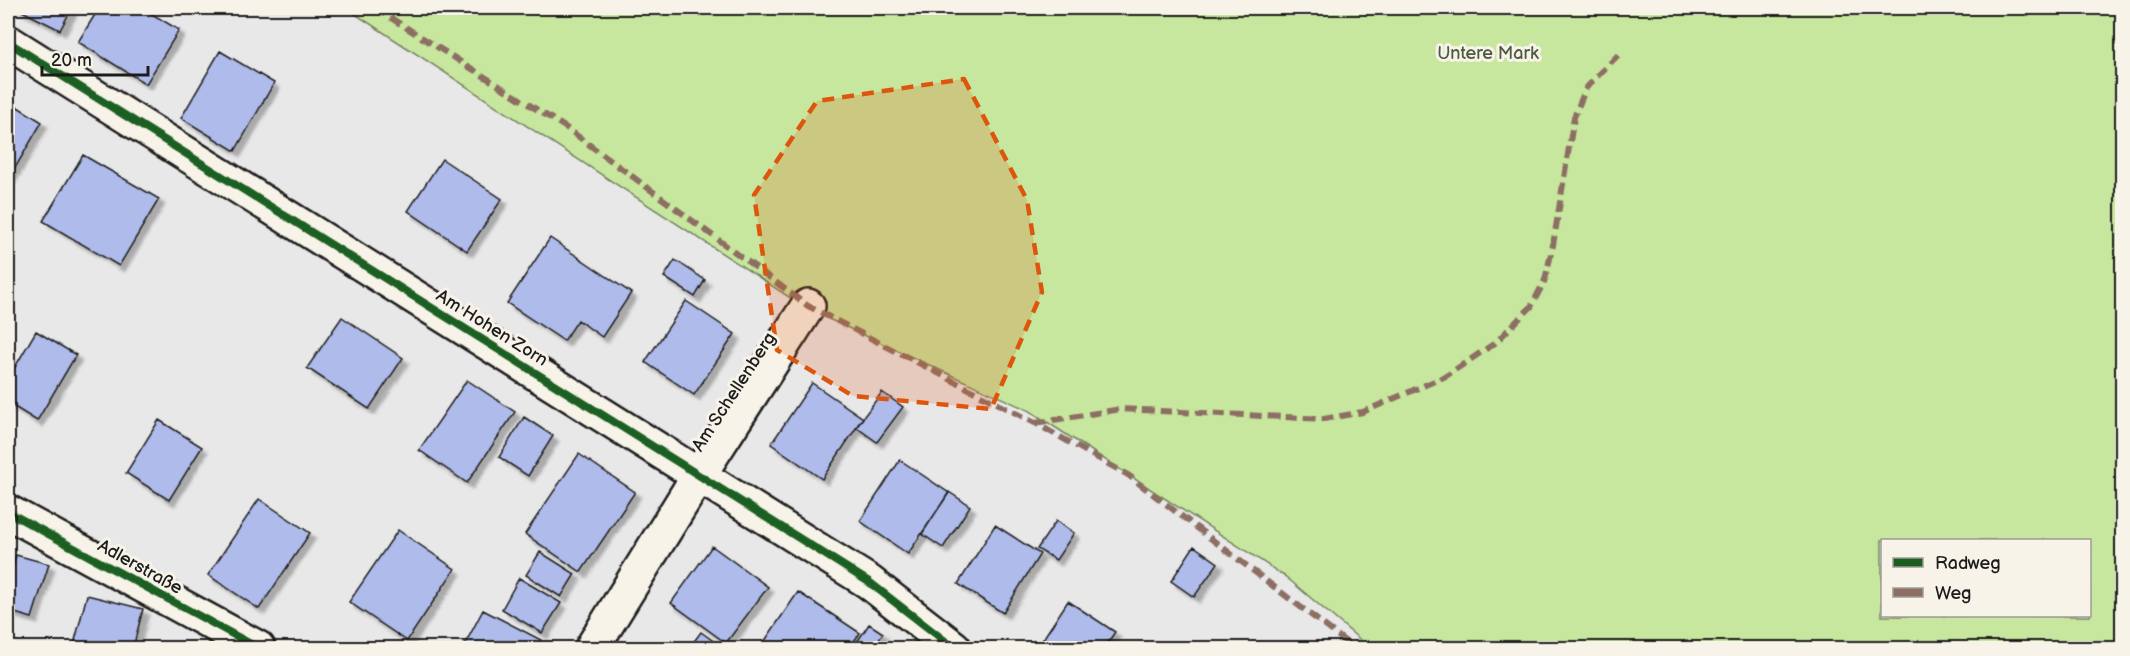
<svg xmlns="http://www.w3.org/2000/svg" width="2130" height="656" font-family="'Balsamiq Sans',sans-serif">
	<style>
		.green { fill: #c7e69e; stroke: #72815d; stroke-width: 1.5; fill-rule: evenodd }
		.building { fill: #aebbeb; stroke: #1c1c1c; stroke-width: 1.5; filter: url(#shadow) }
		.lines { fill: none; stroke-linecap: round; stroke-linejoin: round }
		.minor-casing { stroke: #1c1c1c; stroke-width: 38 }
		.minor { stroke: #f7f3e8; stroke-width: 33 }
		.quiet { stroke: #8d6e63; stroke-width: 6; stroke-dasharray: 12 6; stroke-linecap: butt }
		.cycleway-casing { stroke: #f7f3e8; stroke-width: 11 }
		.cycleway { stroke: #1b5e20; stroke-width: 8 }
		.marked { fill: #de560d; fill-opacity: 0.2; stroke: #de560d; stroke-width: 4.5; stroke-dasharray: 12 8; stroke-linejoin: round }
		.labels { text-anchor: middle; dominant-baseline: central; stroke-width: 6; stroke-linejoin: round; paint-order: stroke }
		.park-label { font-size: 18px; fill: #4f5943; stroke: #f7f3e8 }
		.street-label { font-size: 18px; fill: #1c1c1c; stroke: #f7f3e8 }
	</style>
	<defs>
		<filter id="shadow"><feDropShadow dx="5.5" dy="5.5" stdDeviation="1.5" flood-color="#0004"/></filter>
	</defs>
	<rect width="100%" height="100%" fill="#e8e8e9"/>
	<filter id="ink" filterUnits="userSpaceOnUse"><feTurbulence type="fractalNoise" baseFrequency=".0167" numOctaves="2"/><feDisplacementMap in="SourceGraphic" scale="12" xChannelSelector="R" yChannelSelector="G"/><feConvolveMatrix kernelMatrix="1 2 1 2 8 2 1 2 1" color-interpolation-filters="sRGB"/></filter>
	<g filter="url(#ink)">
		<path class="green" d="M346,8H2122V648H1370L1286,577L1030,411L809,310ZM1882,540H2090V616H1882Z"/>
		<path class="building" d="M16,8H72L60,30Z
			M99,8H142L179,30L146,84L78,42Z
			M220,51L274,83L235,151L181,118Z
			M8,101L42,122L8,180Z
			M83,155L159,199L119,266L43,221Z
			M442,159L502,199L467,251L408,211Z
			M550,238L631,293L602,337L578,320L564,341L507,303Z
			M675,260L705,280L695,297L664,277Z
			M686,301L735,334L694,395L645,362Z
			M342,317L403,358L369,409L307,368Z
			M36,331L76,355L37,421L8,403V379Z
			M467,380L515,412L467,483L419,450Z
			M812,383L863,418L822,479L771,444Z
			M882,392L903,407L877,442L856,427Z
			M524,417L553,436L528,476L499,457Z
			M159,420L202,447L169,500L126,473Z
			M579,454L635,492L581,572L525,534Z
			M900,460L949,493L908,554L860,521Z
			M949,492L970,506L943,548L922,534Z
			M259,499L310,533L259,609L208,575Z
			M1056,521L1074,533L1056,560L1037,549Z
			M995,525L1040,554L1003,613L958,584Z
			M398,530L455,569L407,641L349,602Z
			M712,546L768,587L726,643L671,603Z
			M1194,546L1218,563L1194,597L1171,581Z
			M540,552L575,574L561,597L526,575Z
			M16,555L49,564L32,618L8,611V582Z
			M519,578L561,603L542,633L502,609Z
			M798,592L860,633L849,648H760Z
			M87,595L143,609L133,648H73Z
			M1068,601L1115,632L1104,648H1037Z
			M483,610L541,640L536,648H463Z
			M869,624L883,633L873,648H853Z
			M701,632L723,648H689Z"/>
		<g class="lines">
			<g class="minor-casing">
				<path id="minor" d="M8,42L869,582L954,648
					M8,512L258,648
					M592,648L699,475L808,306"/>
			</g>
			<use href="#minor" class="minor"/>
			<path class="quiet" d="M375,8L568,129L808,306L1035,423L1128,475L1354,648
				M1035,423L1121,409L1324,419L1363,412L1446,376L1495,343L1531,307L1545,280L1553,245L1574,117L1586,88L1620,53"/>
			<g class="cycleway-casing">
				<path id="cycleway" d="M8,42L869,582L954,648
					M8,512L258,648"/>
			</g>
			<use href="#cycleway" class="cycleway"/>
		</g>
	</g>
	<path class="marked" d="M964,79L1027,200L1042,292L991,409L853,396L777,350L754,195L817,101Z"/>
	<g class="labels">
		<g class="park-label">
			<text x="1488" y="53">Untere Mark</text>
		</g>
		<g class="street-label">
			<text transform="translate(492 328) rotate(32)">Am Hohen Zorn</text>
			<text transform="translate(734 392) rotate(-57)">Am Schellenberg</text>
			<text transform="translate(140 567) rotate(29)">Adlerstraße</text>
		</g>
	</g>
	<rect width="2130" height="656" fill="none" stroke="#f7f3e8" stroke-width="30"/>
	<rect x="15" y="15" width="2100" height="626" fill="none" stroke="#1c1c1c" stroke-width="2" filter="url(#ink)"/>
	<rect x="1881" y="539" width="210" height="78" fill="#f7f3e8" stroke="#9f9d96" stroke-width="1.5"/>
	<rect x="1893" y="558" width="30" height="9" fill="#1b5e20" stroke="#9f9d96" stroke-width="1.5"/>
	<text x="1935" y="569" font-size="18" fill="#1c1c1c">Radweg</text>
	<rect x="1893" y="588" width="30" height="9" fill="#8d6e63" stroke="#9f9d96" stroke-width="1.5"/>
	<text x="1935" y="599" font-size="18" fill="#1c1c1c">Weg</text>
	<path d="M42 66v9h106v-9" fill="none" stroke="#1c1c1c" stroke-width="3"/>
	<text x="51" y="66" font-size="18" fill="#1c1c1c" stroke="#f7f3e8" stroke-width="4.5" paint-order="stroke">20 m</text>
</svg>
